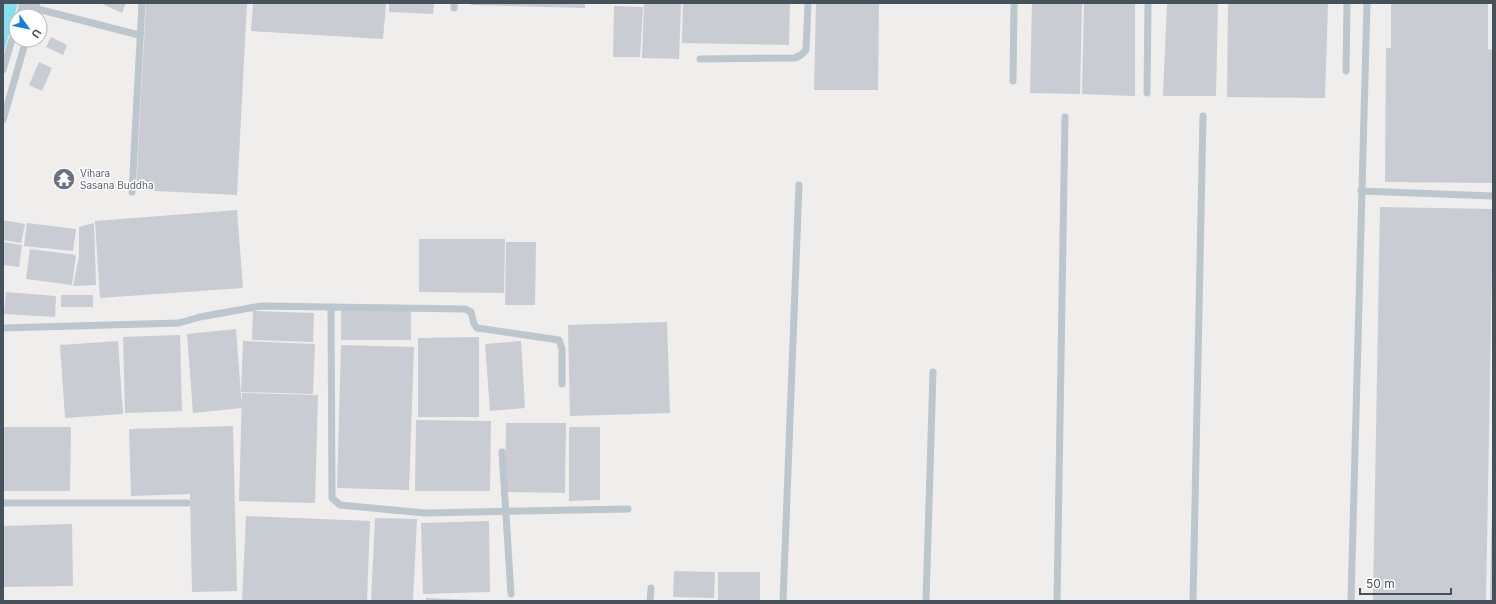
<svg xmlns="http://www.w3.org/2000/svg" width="1496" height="604" font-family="Inter,sans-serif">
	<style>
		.water { fill: #85dfee }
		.building { fill: #c9ccd2 }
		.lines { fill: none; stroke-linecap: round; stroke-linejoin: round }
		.lane { stroke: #bbc6cd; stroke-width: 7 }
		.labels { text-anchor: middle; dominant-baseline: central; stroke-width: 3; stroke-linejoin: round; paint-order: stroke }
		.worship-label { font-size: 10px; fill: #5b616d; stroke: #fff; text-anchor: start }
	</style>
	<rect width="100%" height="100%" fill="#f0eded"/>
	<path class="water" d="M3,3H18L3,55Z"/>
	<path class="building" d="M100,3H126L122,13Z
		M146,3H247L237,195L136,190Z
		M253,3H386L383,39L251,31Z
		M389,3H434L433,14L389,12Z
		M471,3H585V8L471,5Z
		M644,3H681L679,59L642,58Z
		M683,3H790L789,45L682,43Z
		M816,3H879L878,90H814Z
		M1032,3H1082L1080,94L1030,93Z
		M1084,3H1135V96L1082,94Z
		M1167,3H1218L1216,96H1163Z
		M1228,3H1328L1325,98L1227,97Z
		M1391,3H1488V49L1493,50V183L1385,182L1386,48H1391Z
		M614,6L643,7L640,57H613Z
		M51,37L67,45L63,55L46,47Z
		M39,62L52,68L42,91L29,85Z
		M1380,207L1493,209L1486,601H1373Z
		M237,210L243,288L100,298L95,221Z
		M3,220L25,224L21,243L3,240Z
		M27,223L76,229L73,251L24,246Z
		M94,223L96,285L73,286L79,256V227Z
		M419,239H505L504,293L419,292Z
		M3,242L22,245L19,267L3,265Z
		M506,242H536L535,305H505Z
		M30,249L76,255L72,285L26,279Z
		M6,292L56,296L55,317L4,314Z
		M61,295H93V307H61Z
		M341,310H411V340H341Z
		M253,311L314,313L313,342L252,340Z
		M667,322L670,413L570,416L568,325Z
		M236,329L242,408L193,413L187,334Z
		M180,335L182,411L125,413L123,337Z
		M479,337V417H418V338Z
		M118,341L123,414L65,418L60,345Z
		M243,341L315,344L313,394L241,392Z
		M521,341L525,408L490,411L485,344Z
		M341,345L414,347L409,490L337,488Z
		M242,393L318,395L315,503L239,501Z
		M416,420L491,421L490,491H415Z
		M506,423H566L565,493L505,492Z
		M233,426L237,591L192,592L190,494L131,496L129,429Z
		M3,427H71L70,491H3Z
		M569,427H600V500L569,501Z
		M1492,511L1493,601H1490L1491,537Z
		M246,516L370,521L367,601H242Z
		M375,518L417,519L413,601H371Z
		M489,521L490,592L423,594L421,523Z
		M72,524L73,586L3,587V526Z
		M674,571L715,572L714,598L673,597Z
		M718,572H760V601H718Z
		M426,598L476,600V601H426Z"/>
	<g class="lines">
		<path class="lane" d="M22,5L139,35
			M454,8V3
			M19,16L23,3
			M33,16L37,3
			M700,59L795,58L801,55L806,50L808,3
			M3,70L16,26
			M1346,71L1347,3
			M1013,81L1014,3
			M1147,93L1148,3
			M3,120L26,40
			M1361,191L1493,196
			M132,192L142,3
			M331,307L332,498L340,505L425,513L628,509
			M3,328L179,323L200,317L261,306L465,309L471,312L474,324L477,328L559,340L562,349V384
			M502,452L511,594
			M3,503H187
			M650,601L651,588
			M783,601L799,185
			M926,601L933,372
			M1057,601L1065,117
			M1193,601L1203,116
			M1351,601L1367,3"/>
	</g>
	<defs>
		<g id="temple-disc" transform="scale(1.15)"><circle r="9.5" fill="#6b7280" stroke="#fff"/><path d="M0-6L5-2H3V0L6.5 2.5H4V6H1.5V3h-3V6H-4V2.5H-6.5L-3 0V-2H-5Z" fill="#fff"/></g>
	</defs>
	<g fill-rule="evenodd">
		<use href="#temple-disc" x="64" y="179"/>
	</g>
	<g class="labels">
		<g class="worship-label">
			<text x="80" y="173">Vihara<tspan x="80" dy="12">Sasana Buddha</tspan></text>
		</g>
	</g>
	<rect width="1496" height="604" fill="none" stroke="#45525b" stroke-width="8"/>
	<g transform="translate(28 28) rotate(123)"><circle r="19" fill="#ffffff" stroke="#b5babd"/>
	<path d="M0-3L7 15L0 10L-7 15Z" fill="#147de2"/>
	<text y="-6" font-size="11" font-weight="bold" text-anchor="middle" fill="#45525b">U</text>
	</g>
	<path d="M1360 588v6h91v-6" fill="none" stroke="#45525b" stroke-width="2"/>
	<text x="1366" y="588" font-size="12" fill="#45525b" stroke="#ffffff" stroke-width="3" paint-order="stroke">50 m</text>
</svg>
